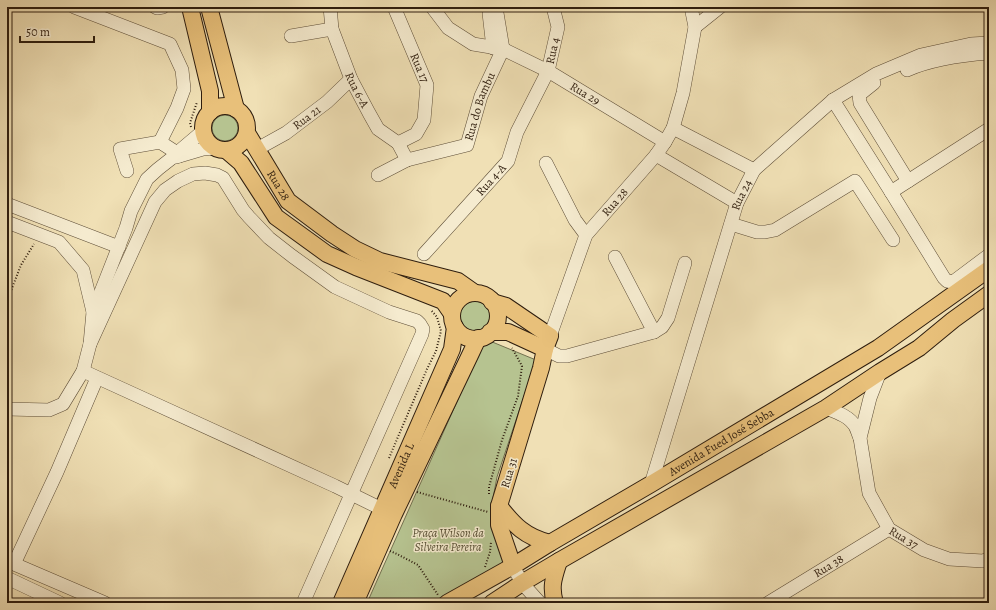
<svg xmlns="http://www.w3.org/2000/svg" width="996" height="610" font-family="Alegreya,serif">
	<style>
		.green { fill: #b6c390; stroke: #72704f }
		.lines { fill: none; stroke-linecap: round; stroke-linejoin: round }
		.minor-casing { stroke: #5e4e38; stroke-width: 14 }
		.major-casing { stroke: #2e1d0e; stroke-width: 18 }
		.path { stroke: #2e1d0e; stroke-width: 2; stroke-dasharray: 1 2; stroke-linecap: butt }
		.minor { stroke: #f5ebcf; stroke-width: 13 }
		.major { stroke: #e8c07a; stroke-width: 16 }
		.labels { text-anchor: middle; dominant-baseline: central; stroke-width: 3; stroke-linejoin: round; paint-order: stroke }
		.street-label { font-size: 12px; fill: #2e1d0e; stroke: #f5ebcf }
		.park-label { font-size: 12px; font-style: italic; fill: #574f35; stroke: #f5ebcf }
	</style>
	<rect width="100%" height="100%" fill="#f0e0b5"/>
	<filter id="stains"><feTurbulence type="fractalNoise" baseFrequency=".005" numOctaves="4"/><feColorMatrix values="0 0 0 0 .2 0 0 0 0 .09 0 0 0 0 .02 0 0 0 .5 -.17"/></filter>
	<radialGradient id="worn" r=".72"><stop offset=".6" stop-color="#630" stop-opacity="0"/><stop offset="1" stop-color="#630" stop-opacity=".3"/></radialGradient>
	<path class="green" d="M212 128a13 13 0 1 1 26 0a13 13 0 1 1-26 0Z
		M460 316a15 15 0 1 1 30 0a15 15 0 1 1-30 0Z
		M485,339L536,360L497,477L493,498L506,563L476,579L436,603H367Z"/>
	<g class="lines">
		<g class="minor-casing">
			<g id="minor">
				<path d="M74,7L170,44L182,70L184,89L177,108L160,142"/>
				<path d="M155,7L157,8L163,7"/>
				<path id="s1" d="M330,7L332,29L351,79L369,113L378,129L398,143L407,160"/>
				<path id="s2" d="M394,7L427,85L424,120L416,134L398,143"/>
				<path id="s3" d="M432,7L448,28L473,44L503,49L548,71L665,142"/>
				<path d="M496,7L503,49"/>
				<path d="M489,13L493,48"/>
				<path d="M695,27L720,7"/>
				<path d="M291,36L332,29"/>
				<path d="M907,70C932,59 962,55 989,53"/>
				<path d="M874,83L859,95L860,103L908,181"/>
				<path d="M833,100L891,192L989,129"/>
				<path d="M673,128L754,170"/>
				<path id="s4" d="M257,149L286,133L327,102L351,79"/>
				<path d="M656,155L737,203"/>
				<path d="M176,157L203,149L214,148"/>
				<path d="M546,163L575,220L586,235"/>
				<path d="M127,171L120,149L160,142L177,153L179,156"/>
				<path id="s5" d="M378,175L407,160L467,145L481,96L503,49"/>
				<path d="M891,192L944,278L947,281L953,282L989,255"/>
				<path d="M7,204L119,247"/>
				<path d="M7,222L59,242L83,270L93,312L90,344L83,371L63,404L49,410L7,409"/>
				<path d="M731,224L757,232H765L775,230L855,181L893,240"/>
				<path id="s6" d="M424,254L508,161L517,132L548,71L558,27L553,7"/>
				<path d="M615,257L654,332"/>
				<path d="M93,312L126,228L131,211L147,179L158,169L172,158L177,153L203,131"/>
				<path id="s7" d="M550,336L586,235L656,155L665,142L673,128L683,93L695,27L691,7"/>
				<path d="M90,344L155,202L165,190L178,181L193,174L205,173L217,175L223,178L243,210L249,217L269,238L292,256L335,287L389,312L417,321L420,324L423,329L422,334L303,603"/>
				<path d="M545,349L559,356H567L654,332L662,327L668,318L685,263"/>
				<path d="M83,371L335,486L390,513"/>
				<path id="s8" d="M880,372L870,398L860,438L869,493L889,529L924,550L949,559L983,561L989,559"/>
				<path d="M97,378L57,472L14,564L105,603"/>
				<path d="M826,408C836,412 849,416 855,426C857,429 858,434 860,438"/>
				<path id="s9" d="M651,484L737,203L754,170L833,100L876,74L921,55L971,44L989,43"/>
				<path d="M513,566L522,583L540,603"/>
				<path d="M7,578L60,603"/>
				<path id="s10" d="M768,603L889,529"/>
			</g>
		</g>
		<g class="major-casing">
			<g id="major">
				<path d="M190,7L210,91V112"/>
				<path d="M209,7L236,109"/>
				<circle cx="225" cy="128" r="22"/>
				<path id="s11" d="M247,133L288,201L332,234L355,249L380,261L458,281L475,293"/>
				<path d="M227,151L241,163L276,217L327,254L356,267L443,301L452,314"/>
				<circle cx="475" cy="316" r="23"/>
				<path d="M492,302L506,306L550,336L545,349L541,368L499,506V525L513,566"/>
				<path d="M490,332H508L545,349"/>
				<path d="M499,506C514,525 525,537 550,543"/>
				<path id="s12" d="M341,603L452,349L455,327"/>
				<path d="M355,603L394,514L471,353L478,338"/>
				<path id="s13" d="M447,603L513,566L550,543L651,484L878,348L989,269"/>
				<path d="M492,603L522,583L559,561L826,408L880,372L919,348L953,320L989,294"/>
				<path d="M555,603C550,586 554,577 559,561"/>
			</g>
		</g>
		<path class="path" d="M191,127L190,123L197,102
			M7,301L21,265L34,244
			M389,458L427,369L436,351L441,331L437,317L431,310
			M417,492L488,512
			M489,494V487L502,440L518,396L522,366L512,348
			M390,551L397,554L418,565L438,595
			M485,567L490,552L491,542
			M326,603L329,598"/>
		<use href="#minor" class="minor"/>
		<use href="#major" class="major"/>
	</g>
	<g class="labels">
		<g class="street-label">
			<text stroke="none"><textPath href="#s6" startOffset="245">Rua 4</textPath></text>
			<text stroke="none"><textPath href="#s2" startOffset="66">Rua 17</textPath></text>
			<text stroke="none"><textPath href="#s1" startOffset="88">Rua 6-A</textPath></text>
			<text stroke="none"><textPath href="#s3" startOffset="180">Rua 29</textPath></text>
			<text stroke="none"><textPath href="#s5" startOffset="135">Rua do Bambu</textPath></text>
			<text stroke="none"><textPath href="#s4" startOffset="59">Rua 21</textPath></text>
			<text stroke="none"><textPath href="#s6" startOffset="100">Rua 4-A</textPath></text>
			<text stroke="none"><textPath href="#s11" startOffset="61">Rua 28</textPath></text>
			<text stroke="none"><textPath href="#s9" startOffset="303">Rua 24</textPath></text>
			<text stroke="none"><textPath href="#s7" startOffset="151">Rua 28</textPath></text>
			<text stroke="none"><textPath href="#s13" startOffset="318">Avenida Fued José Sebba</textPath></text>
			<text stroke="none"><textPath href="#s12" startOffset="150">Avenida L</textPath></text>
			<text transform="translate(509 473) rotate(-73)">Rua 31</text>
			<text stroke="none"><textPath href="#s8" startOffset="183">Rua 37</textPath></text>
			<text stroke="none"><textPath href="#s10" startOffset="71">Rua 38</textPath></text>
		</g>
		<g class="park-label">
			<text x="448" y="533">Praça Wilson da<tspan x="448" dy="14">Silveira Pereira</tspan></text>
		</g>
	</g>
	<rect width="996" height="610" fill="none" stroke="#f0e0b5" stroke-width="24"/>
	<rect x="8" y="8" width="980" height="594" fill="none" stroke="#2e1d0e" stroke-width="2"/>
	<rect x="12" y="12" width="972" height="586" fill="none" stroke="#2e1d0e"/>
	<path d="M20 36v6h74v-6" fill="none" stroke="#2e1d0e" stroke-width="2"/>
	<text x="26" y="36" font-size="12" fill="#2e1d0e" stroke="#f5ebcf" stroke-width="3" paint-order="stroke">50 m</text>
	<rect width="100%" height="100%" filter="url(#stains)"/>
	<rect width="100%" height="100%" fill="url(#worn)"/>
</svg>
